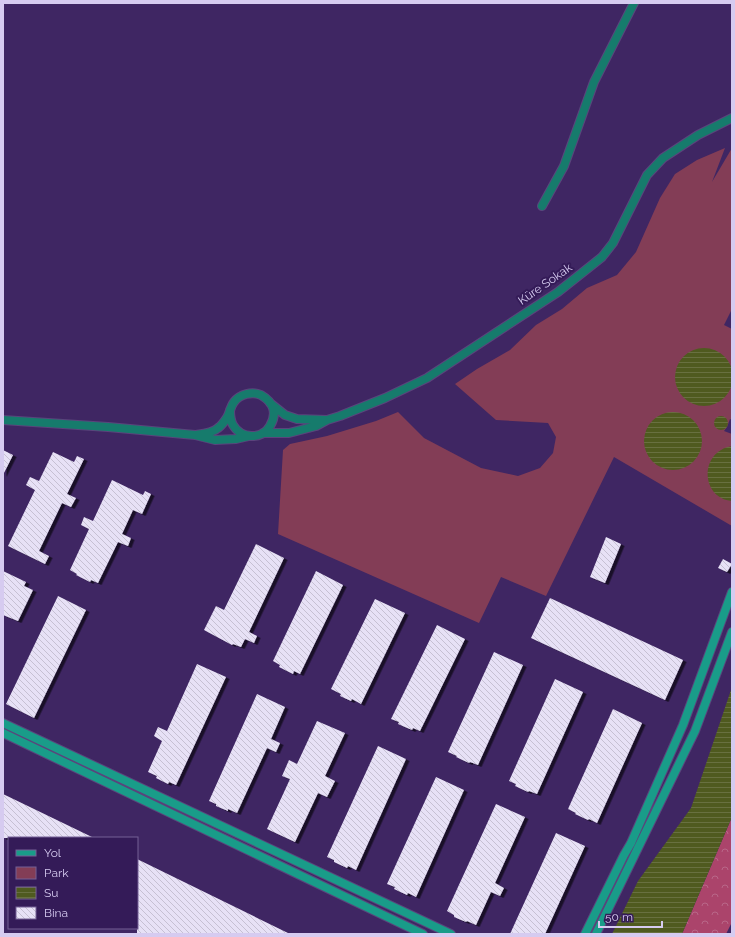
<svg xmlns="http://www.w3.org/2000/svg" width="735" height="937" font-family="Raleway,sans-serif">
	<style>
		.green { fill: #833d56 }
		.forest { fill: url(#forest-crowns) }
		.water { fill: url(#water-rules) }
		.building { fill: url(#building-back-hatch); filter: url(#shadow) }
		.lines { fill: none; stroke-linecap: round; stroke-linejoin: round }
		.minor-casing { stroke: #5a447c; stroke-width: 10 }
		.tertiary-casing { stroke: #5a447c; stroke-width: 10 }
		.secondary-casing { stroke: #5a447c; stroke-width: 10 }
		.minor { stroke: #167b6c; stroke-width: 8 }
		.tertiary { stroke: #167b6c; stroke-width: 8 }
		.secondary { stroke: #199c89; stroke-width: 8 }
		.labels { text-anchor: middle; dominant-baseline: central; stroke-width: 4; stroke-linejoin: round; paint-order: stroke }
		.street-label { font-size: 12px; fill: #d6cbf0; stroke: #341b58 }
	</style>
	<defs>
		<pattern id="forest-crowns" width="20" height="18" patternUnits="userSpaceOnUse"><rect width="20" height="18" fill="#ab446b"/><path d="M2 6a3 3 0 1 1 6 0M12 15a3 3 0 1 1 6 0" fill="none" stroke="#b96688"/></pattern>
		<pattern id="water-rules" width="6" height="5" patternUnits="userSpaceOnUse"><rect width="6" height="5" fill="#4f5a1f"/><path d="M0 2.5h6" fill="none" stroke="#687040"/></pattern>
		<pattern id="building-back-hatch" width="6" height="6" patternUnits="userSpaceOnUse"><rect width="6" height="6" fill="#e7e1f6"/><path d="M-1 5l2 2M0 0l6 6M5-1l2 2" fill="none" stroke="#c6c0d3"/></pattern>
		<filter id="shadow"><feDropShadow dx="3.5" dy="2" stdDeviation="0" flood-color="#0009"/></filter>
	</defs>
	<rect width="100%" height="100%" fill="#3f2663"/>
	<path class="green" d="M725,148L712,182L732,148V309L724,325L732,329V420L730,419L727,427L724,431L732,434V526L614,457L546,596L501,577L479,623L278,534L283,450L290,444L327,436L376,421L398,412L424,438L481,468L518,476L540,468L553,453L556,437L548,423L496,420L455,384L477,369L510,350L536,325L562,309L587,288L617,275L636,252L660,198L675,174L697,160Z"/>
	<path class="forest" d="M732,817V922L726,934H682Z"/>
	<path class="water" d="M675 377a29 29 0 1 1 58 0a29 29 0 1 1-58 0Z
		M644 441a29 29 0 1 1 58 0a29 29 0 1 1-58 0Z
		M714 423a7 7 0 1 1 14 0a7 7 0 1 1-14 0Z
		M732,446V501C701,499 698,452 732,446Z
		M732,687V817L682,934H612L638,881L691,808Z"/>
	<path class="building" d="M3,450L13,455L3,475Z
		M53,452L74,462L77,456L84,459L67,494L76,498L71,507L62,503L39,551L49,556L45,564L8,546L35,490L26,485L30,477L39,481Z
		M112,480L143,495L145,491L151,494L142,514L133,510L122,534L131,538L128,546L118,542L98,583L91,580L90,582L76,575L77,574L70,570L89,529L81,525L84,517L93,521Z
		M606,537L621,544L605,583L590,577Z
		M256,544L284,558L249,632L257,636L254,643L245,639L241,647L233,644L232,645L204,630L216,606L224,610Z
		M723,559L732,564L727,572L718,568Z
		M3,571L26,582L24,586L33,590L18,621L3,615Z
		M316,571L343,585L300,674L294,671L293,674L279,667L280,665L273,661Z
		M58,596L86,610L34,718L6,704Z
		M550,598L683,660L665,700L531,638Z
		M375,599L405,613L361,704L352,699L351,701L340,696L341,694L331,689Z
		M437,625L465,639L420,731L413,728L412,730L398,724L399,722L391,719Z
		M494,652L523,665L478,765L470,762L469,763L456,757L457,756L448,752Z
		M197,664L226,677L176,785L169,782L168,784L156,778L157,776L148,772L162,741L154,736L158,727L167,731Z
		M555,679L583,692L537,794L529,791L528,792L515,786L516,784L509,781Z
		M257,694L285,707L271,739L280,743L276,752L267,748L237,813L228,809V811L216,806V804L209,801Z
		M613,709L642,723L597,823L589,819L588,820L575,814L576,813L568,809Z
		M317,721L345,733L325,776L335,781L327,797L318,793L295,842L267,829L290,779L282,776L289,760L297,764Z
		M378,746L406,759L356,870L348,866L347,868L334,862V860L327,857Z
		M436,777L464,790L416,897L408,893L407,895L394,889L395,887L387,884Z
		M3,794L94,838H3Z
		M496,804L525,817L495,883L504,888L500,896L491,892L476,925L467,921L466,922L454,917V915L447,911Z
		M556,833L585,846L545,934H510Z
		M137,859L290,934H137Z"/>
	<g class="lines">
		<g class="minor-casing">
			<path id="minor" d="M542,206L564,166L594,82L634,3"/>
		</g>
		<g class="tertiary-casing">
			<path id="tertiary" d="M230,410C230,415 230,420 233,425C241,439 262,440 270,426C273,421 275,414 273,408C271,402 266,398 261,395C252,391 240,394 234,402C230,407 230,414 226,419C224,422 221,426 218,428C213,433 202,434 195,435L215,440L236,439L249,436
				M3,420L108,427L195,435
				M327,420L340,416L385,398L427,378L558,292L602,257L613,243L647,175L663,158L698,135L732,118
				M263,433H289L316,426L327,420L297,419L285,415L270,403"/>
		</g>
		<g class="secondary-casing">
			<path id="secondary" d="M3,723L451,934
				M3,733L423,934
				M585,934L624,855L631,843L683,725L732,592
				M596,934L695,731L732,632"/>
		</g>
		<use href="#minor" class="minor"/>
		<use href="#tertiary" class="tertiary"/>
		<use href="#secondary" class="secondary"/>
	</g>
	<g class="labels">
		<g class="street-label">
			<text transform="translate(545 284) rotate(-35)">Küre Sokak</text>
		</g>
	</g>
	<rect width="735" height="937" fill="none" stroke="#d6cbf0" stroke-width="8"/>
	<rect x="8" y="837" width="130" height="92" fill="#341b58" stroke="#756195"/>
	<rect x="16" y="850" width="20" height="6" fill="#199c89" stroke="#756195"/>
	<text x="44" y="857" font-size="12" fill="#d6cbf0">Yol</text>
	<rect x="16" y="867" width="20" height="12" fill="#833d56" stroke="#756195"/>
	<text x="44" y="877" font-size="12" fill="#d6cbf0">Park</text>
	<rect x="16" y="887" width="20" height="12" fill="url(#water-rules)" stroke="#756195"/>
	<text x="44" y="897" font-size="12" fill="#d6cbf0">Su</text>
	<rect x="16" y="907" width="20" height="12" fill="url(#building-back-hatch)" stroke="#756195"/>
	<text x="44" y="917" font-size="12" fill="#d6cbf0">Bina</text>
	<path d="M599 921v6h63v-6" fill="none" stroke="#d6cbf0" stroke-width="2"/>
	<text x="605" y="921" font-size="12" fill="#d6cbf0" stroke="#341b58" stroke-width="3" paint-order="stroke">50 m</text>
</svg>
